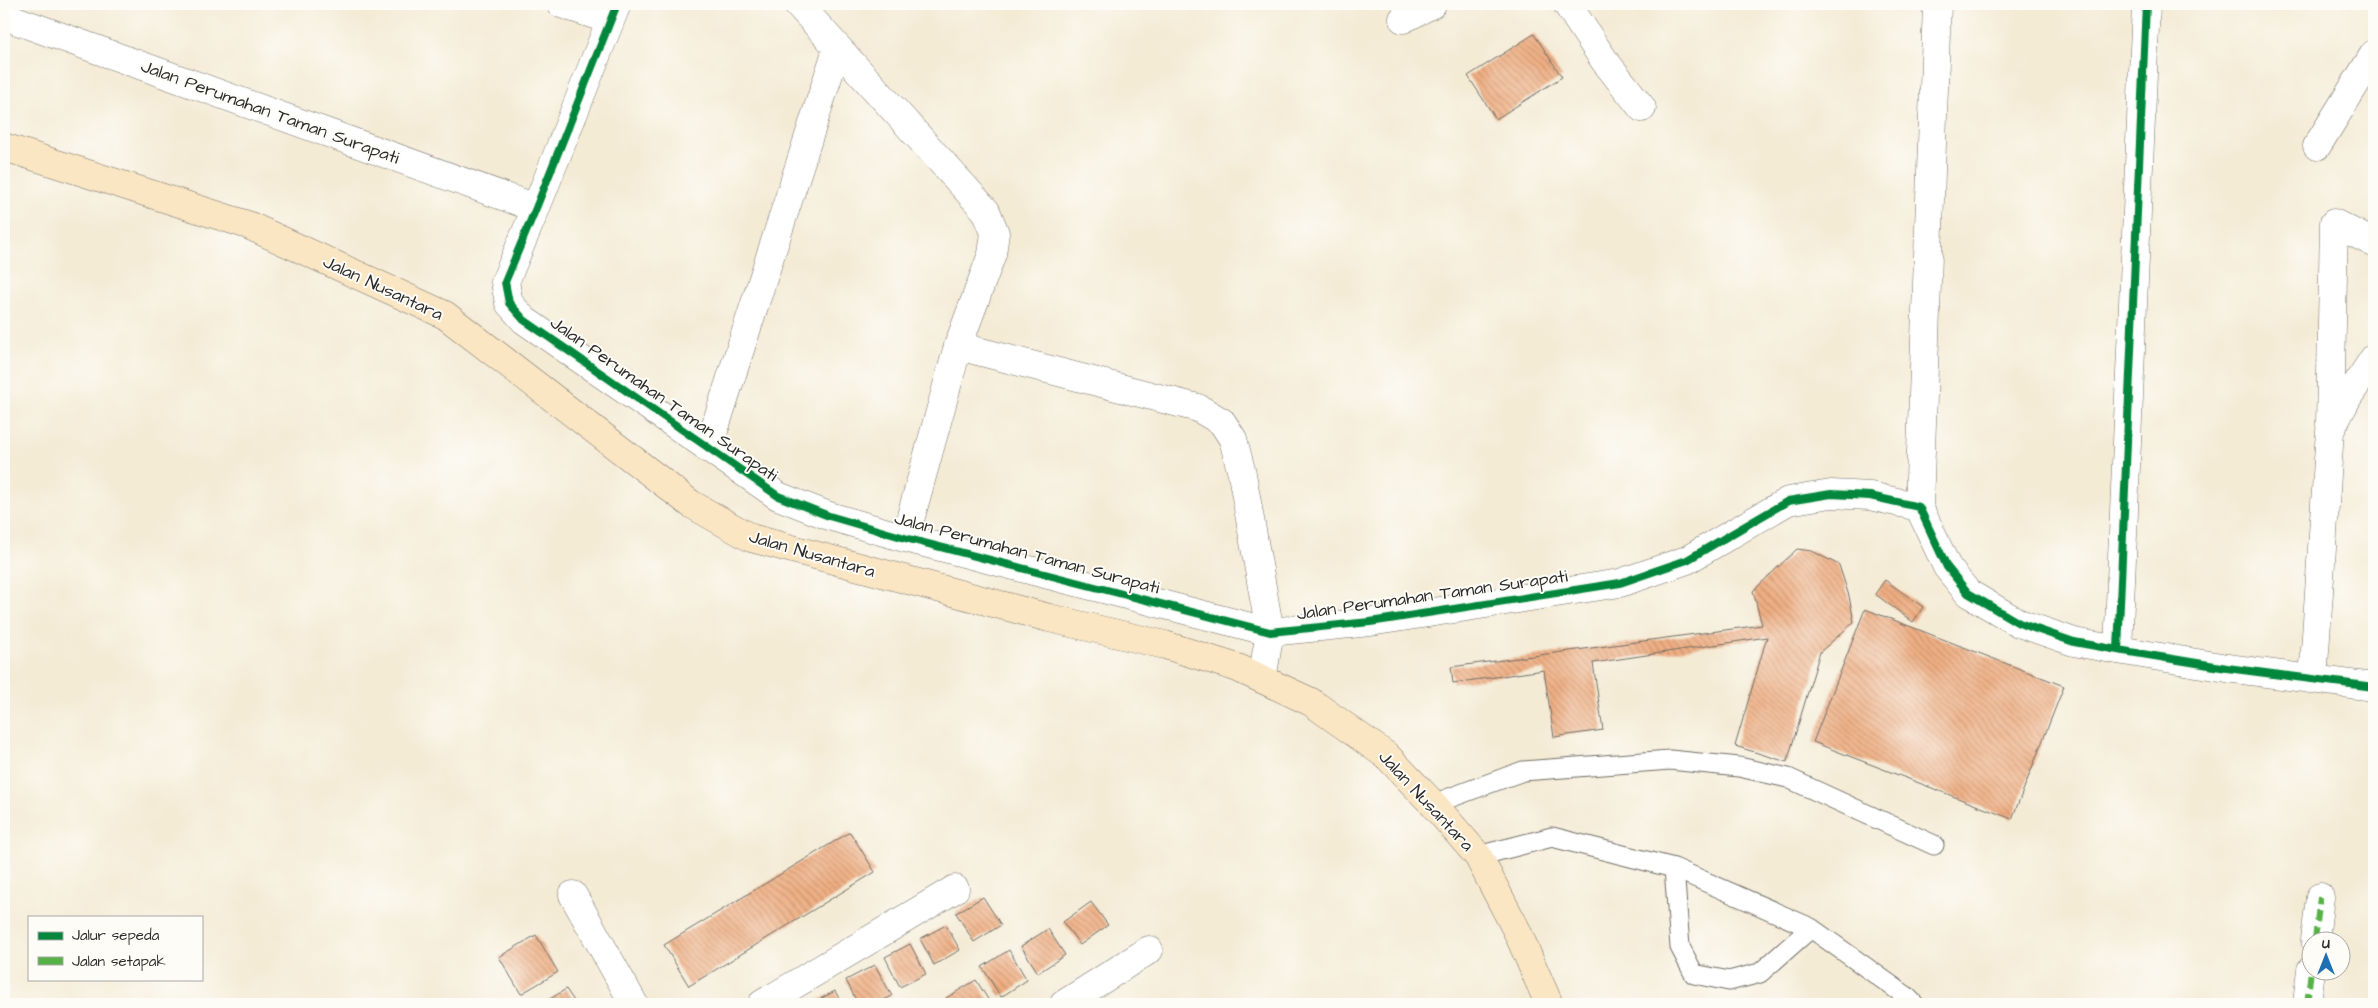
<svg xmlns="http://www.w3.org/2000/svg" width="2378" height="1008" font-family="'Architects Daughter',sans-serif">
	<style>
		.building { fill: url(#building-back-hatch) }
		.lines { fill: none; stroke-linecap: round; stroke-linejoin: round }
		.lane-casing { stroke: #716e66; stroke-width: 21 }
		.street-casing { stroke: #716e66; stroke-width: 29 }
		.secondary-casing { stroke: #716e66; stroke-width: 29 }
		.lane { stroke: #fff; stroke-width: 19 }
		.street { stroke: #fff; stroke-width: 28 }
		.secondary { stroke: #fbe6c4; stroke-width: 28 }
		.quiet { stroke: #56b246; stroke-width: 6; stroke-dasharray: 12 6; stroke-linecap: butt }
		.cycleway-casing { stroke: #fdfcf7; stroke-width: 11 }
		.cycleway { stroke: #00873e; stroke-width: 8 }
		.labels { text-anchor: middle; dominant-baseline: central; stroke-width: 4; stroke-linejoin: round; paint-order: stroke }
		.street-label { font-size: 18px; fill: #2b2b2b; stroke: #fdfcf7 }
	</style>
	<defs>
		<pattern id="building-back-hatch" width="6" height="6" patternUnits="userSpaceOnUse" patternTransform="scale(1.25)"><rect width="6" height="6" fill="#f0af83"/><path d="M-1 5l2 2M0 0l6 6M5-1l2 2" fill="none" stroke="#c38f6b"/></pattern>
	</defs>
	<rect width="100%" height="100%" fill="#fdfcf7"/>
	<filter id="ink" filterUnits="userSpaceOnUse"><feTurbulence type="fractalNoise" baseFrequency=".02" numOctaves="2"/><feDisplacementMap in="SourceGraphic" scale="10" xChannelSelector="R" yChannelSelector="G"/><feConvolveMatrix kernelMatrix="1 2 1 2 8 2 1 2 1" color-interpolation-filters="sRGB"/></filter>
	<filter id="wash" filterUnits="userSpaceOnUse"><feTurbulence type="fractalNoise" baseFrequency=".0096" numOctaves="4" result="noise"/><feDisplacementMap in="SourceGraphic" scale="20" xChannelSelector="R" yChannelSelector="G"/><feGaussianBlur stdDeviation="1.12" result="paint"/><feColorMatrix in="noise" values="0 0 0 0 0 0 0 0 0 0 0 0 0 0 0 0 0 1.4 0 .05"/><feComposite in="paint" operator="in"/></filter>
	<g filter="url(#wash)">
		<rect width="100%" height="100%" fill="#f4ebd5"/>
		<g id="blocks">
			<path class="building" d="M1534,34L1562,77L1496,119L1468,76Z
				M1797,549L1812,551L1839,565L1849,596L1854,622L1820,652L1787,762L1735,746L1767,637L1593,663L1603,730L1554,737L1544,670L1453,683L1451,667L1762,625L1753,591Z
				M1885,580L1923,607L1913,622L1875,594Z
				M1865,609L2064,686L2012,819L1813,742Z
				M850,832L875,872L689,986L664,945Z
				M983,897L1001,925L974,942L956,913Z
				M1091,902L1108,925L1080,945L1063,922Z
				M946,925L960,950L934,965L920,939Z
				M1048,929L1065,955L1038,973L1021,946Z
				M536,935L558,972L521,994L499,957Z
				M910,944L926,974L900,987L885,957Z
				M1009,950L1027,980L1001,997L982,967Z
				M875,965L892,996L876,1004H858L846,980Z
				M976,980L991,1004H950L946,998Z
				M566,989L576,1004H542Z
				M835,991L842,1004H811Z"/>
		</g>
	</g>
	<g filter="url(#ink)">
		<use href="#blocks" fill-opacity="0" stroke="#716e66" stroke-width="1"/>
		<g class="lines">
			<g class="lane-casing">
				<path id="lane" d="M1433,804L1523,771L1670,760L1739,767L1788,778L1934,845
					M1478,856L1552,837L1674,868L1811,928L1906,996L1914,1004
					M1674,868L1680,947L1694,974L1729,981L1760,973L1811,928"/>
			</g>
			<g class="street-casing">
				<path id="street" d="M561,4L610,20
					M617,4L536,208L505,282L509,303L524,320L778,496L829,516L905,538L1270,632L1370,622L1620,583L1687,560L1788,501L1831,494L1870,496L1919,507L1947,567L1968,593L2019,623L2074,642L2118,650L2227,668L2374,687
					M798,4L986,211L995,233L992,254L958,346L905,538
					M1567,4L1604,60L1642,108
					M4,16L536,208
					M1403,19L1432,4
					M2317,146L2374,54
					M958,346L1198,408L1222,422L1233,439L1242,474L1270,632L1262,679
					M2330,425L2334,223L2374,243
					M708,449L837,49
					M1919,507L1937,4
					M2118,650L2146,4
					M2313,680L2330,431L2348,397L2374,358
					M573,895L634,1004
					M2315,940L2320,897
					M762,1004L955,889
					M1064,1004L1149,950
					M2307,1004L2311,970"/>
			</g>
			<g class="secondary-casing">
				<path id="secondary" d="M4,147L248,225L445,315L691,504L751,538L1049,618L1165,645L1238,668L1311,702L1387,756L1433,804L1478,856L1517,931L1549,1004"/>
			</g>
			<use href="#lane" class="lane"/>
			<use href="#street" class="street"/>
			<use href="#secondary" class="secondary"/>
			<path class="quiet" d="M2315,940L2320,897
				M2307,1004L2311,970"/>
			<g class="cycleway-casing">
				<path id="cycleway" d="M617,4L536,208L505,282L509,303L524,320L778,496L829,516L905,538L1270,632L1370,622L1620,583L1687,560L1788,501L1831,494L1870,496L1919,507L1947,567L1968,593L2019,623L2074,642L2118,650L2227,668L2374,687
					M2118,650L2146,4"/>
			</g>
			<use href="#cycleway" class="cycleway"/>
		</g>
	</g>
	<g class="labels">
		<g class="street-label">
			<text transform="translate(270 112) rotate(20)">Jalan Perumahan Taman Surapati</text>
			<text transform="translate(383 288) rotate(25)">Jalan Nusantara</text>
			<text transform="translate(664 399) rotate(35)">Jalan Perumahan Taman Surapati</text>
			<text transform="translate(1027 553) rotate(15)">Jalan Perumahan Taman Surapati</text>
			<text transform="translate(812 554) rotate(16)">Jalan Nusantara</text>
			<text transform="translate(1432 595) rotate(-8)">Jalan Perumahan Taman Surapati</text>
			<text transform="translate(1426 801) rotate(47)">Jalan Nusantara</text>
		</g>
	</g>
	<rect width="2378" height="1008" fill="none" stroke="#fdfcf7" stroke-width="20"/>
	<rect x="28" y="916" width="175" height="65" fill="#fdfcf7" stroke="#a9a8a5"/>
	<rect x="38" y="932" width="25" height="8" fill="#00873e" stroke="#a9a8a5"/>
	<text x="72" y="940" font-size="15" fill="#2b2b2b">Jalur sepeda</text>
	<rect x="38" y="957" width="25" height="8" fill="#56b246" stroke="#a9a8a5"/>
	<text x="72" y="966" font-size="15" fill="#2b2b2b">Jalan setapak</text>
	<g transform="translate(2326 956)"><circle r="24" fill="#fdfcf7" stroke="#a9a8a5"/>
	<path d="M0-4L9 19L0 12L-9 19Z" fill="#1f6fb2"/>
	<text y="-8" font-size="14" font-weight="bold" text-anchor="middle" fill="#2b2b2b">U</text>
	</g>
</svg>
